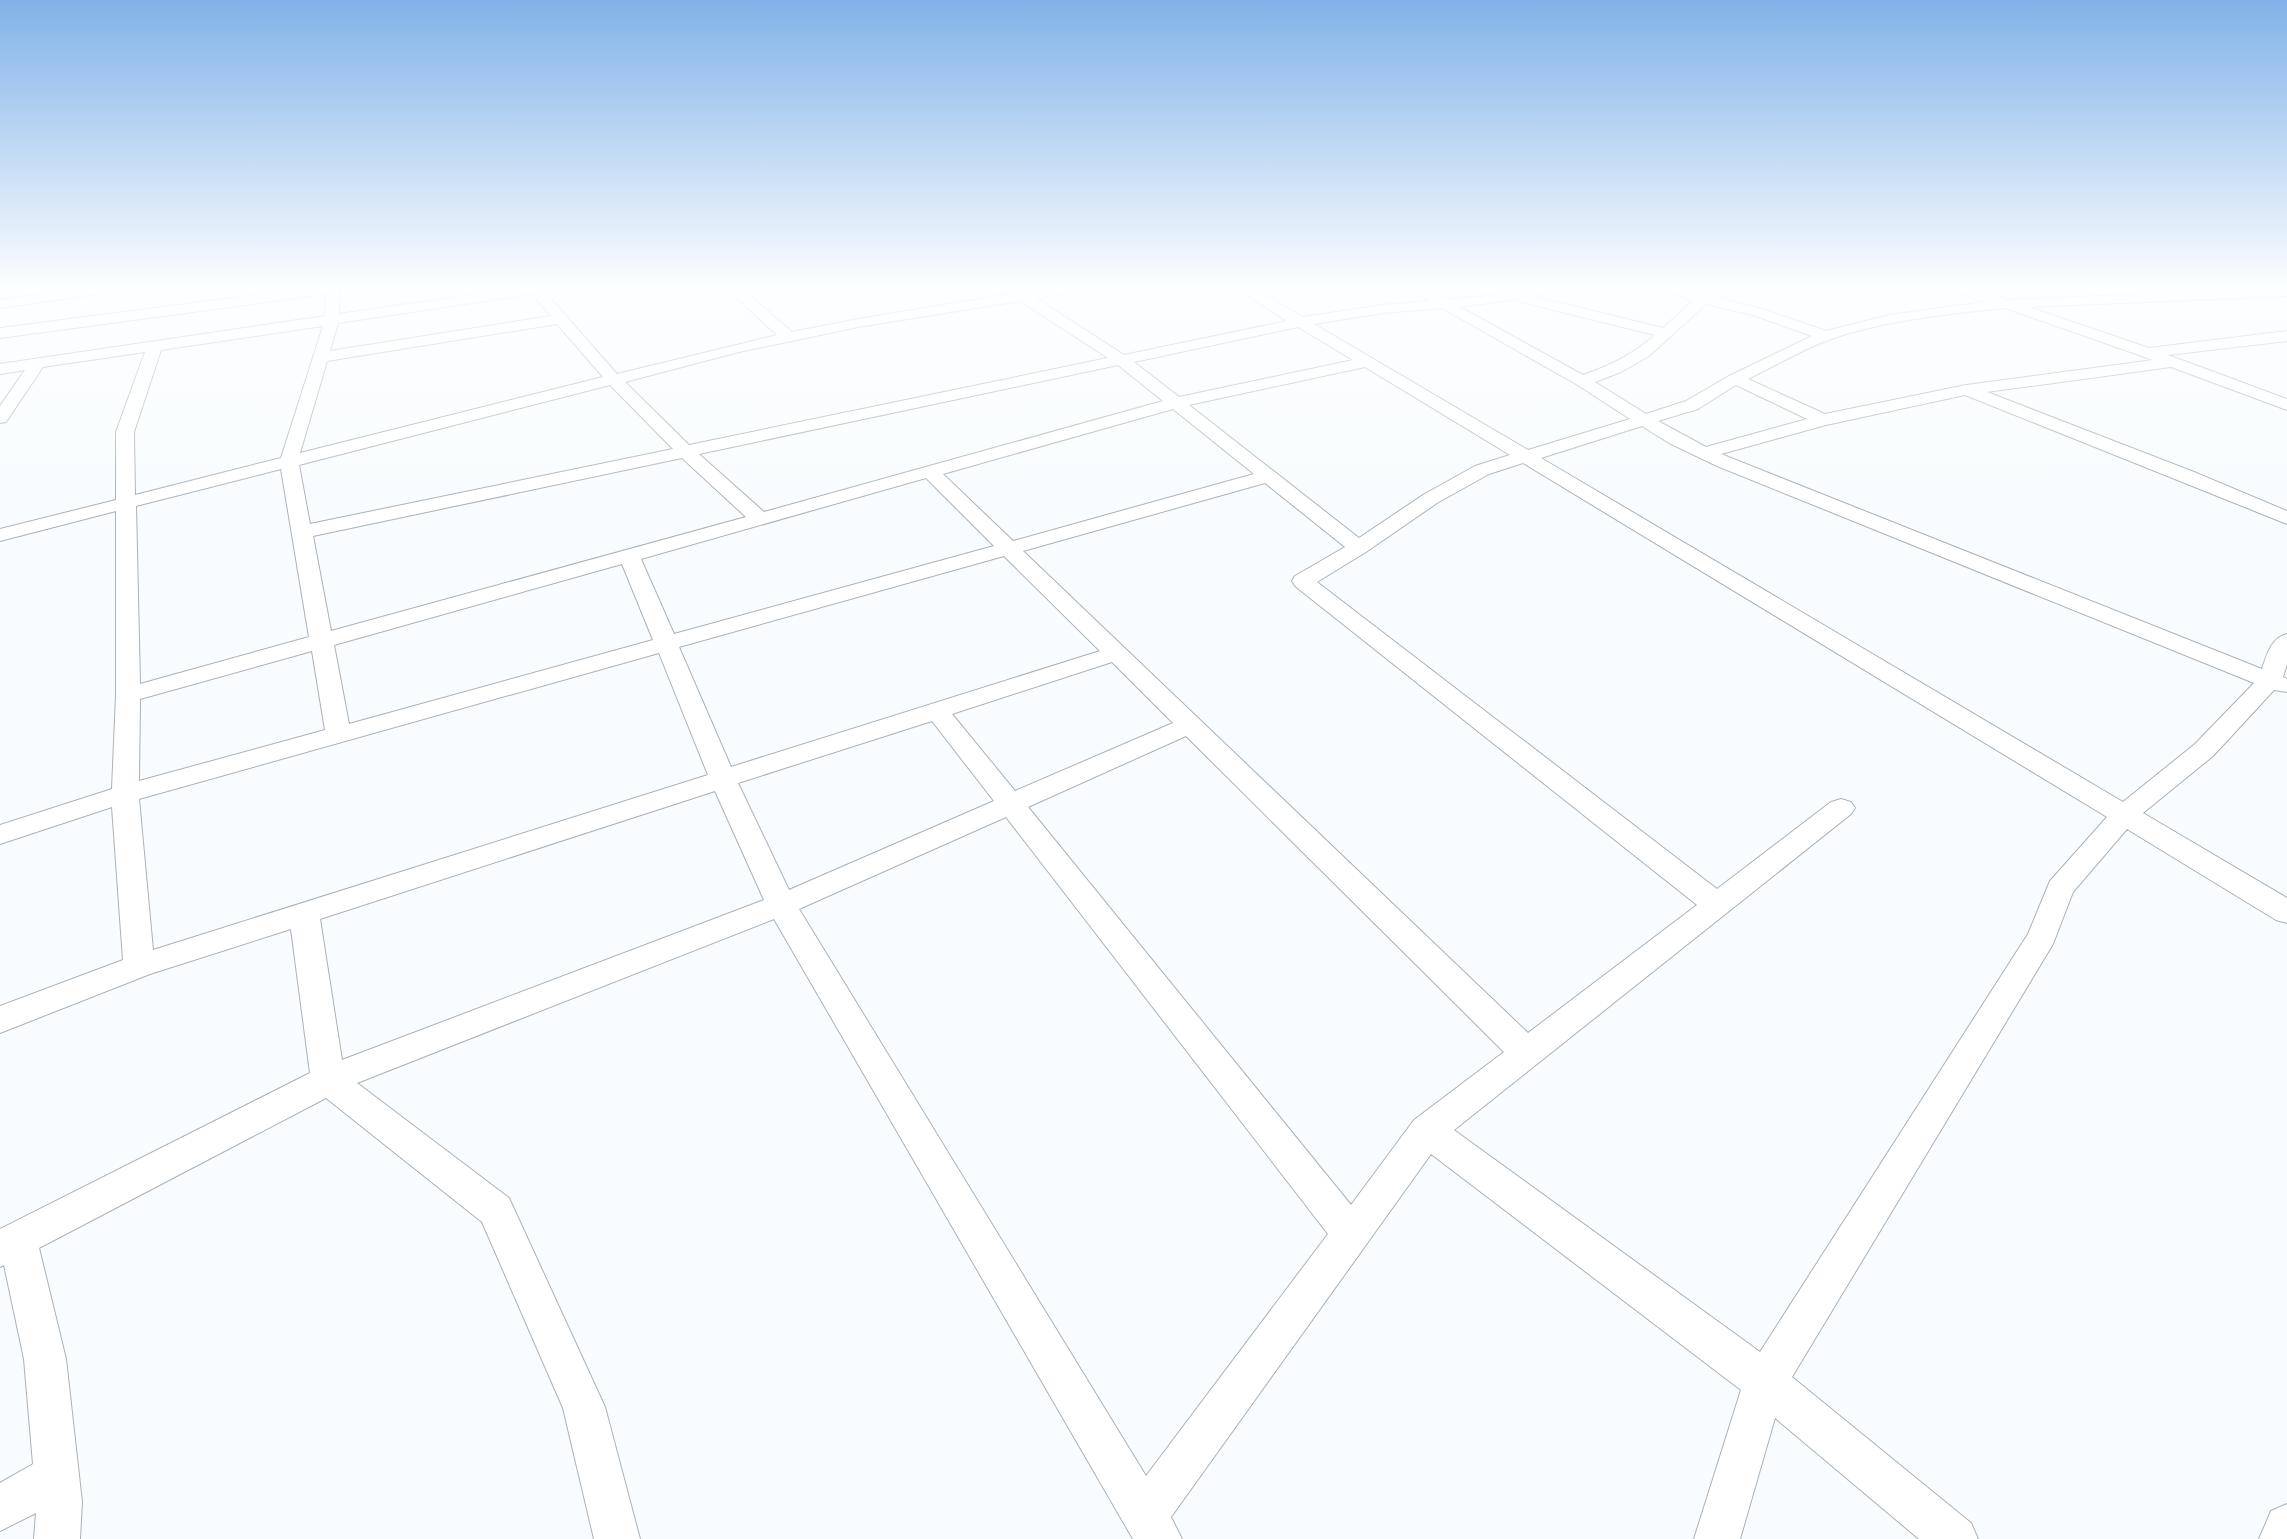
<svg xmlns="http://www.w3.org/2000/svg" width="2287" height="1539" font-family="'Titillium Web',sans-serif">
	<style>
		.lines { fill: none; stroke-linecap: round; stroke-linejoin: round }
		.minor-casing { stroke: #aab1b6; stroke-width: 2 }
		.minor { fill: #fff; fill-rule: evenodd }
	</style>
	<rect width="100%" height="100%" fill="#f9fcfe"/>
	<g class="lines">
		<g class="minor-casing">
			<path id="minor" d="M83,288H117L110,292L0,308V300Z
				M310,288H339V314L519,288H553L545,292L617,374L777,335L726,288H741L792,332L858,319L1010,294L1006,290L1008,288H1019L1025,292L1049,288H1080L1073,292L1036,298L1124,355L1287,321L1236,288H1253L1303,317L1383,305L1429,301L1409,288H1426L1447,299L1489,296L1531,288H1559L1557,291L1532,296L1663,328L1693,301L1667,291L1665,288H1683L1702,294L1721,288H1740L1738,291L1718,298L1763,309L1826,331L1889,315L1985,302L1954,291L1952,288H1972L2007,300L2287,288V296L2029,307L2149,348L2287,331V341L2168,355L2287,399V410L2171,367L1987,392L2194,472L2287,511V524L1965,395L1826,425L1721,454L2262,669C2267,654 2271,638 2287,634V664L2283,677L2287,679V692L2274,690L2213,756L2143,813L2287,898V923L2276,920L2127,829L2073,892L2053,944L1792,1377L1971,1523L1978,1539H1919L1775,1418L1740,1539H1694L1741,1390L1431,1154L1171,1517L1182,1539H1133L774,919L357,1083L509,1198L605,1407L640,1539H594L563,1408L482,1222L326,1098L39,1248L66,1359L82,1502L80,1539H34L36,1513L0,1531V1483L33,1464L24,1359L4,1265L0,1267V1229L310,1073L291,929L150,974L0,1033V1006L123,960L112,807L0,844V825L112,789L116,695V511L0,541V529L116,500V432L145,352L43,367L6,422L0,423V406L25,370L0,374V364L325,316L326,294L0,338V328ZM532,294L551,316L330,351L338,323ZM1516,299L1517,301L1655,335C1634,354 1611,365 1583,375L1460,307ZM1020,301L1108,358L689,445L625,382L739,352L858,327ZM1706,304L1753,315L1812,336L1729,376L1686,401L1646,414L1595,382L1621,372L1649,356ZM1442,308L1576,384L1630,419L1528,450L1314,324L1383,313ZM2005,308L2153,360L1966,385L1825,414L1748,379C1775,366 1803,349 1831,339C1887,320 1947,314 2005,308ZM557,324L603,377L300,453L327,361ZM323,326L281,458L135,495L134,432L161,350ZM1298,327L1353,360L1179,397L1134,362ZM1118,365L1163,401L764,512L699,454ZM1365,367L1510,455L1475,466L1423,495L1359,538L1189,405ZM610,385L673,449L310,524L299,465ZM1736,385L1807,419L1706,447L1658,421L1698,409ZM1173,409L1254,474L1013,541L943,474ZM1642,426L1669,443L1717,466L2254,683L2195,744L2123,802L1541,458ZM682,458L746,517L331,631L313,536ZM1523,463L2107,817L2050,881L2028,934L1760,1352L1454,1130L1851,814L1855,808L1851,802L1841,799L1831,802L1717,889L1317,582L1366,552L1437,503L1489,474ZM281,469L309,637L140,684L136,506ZM926,478L994,546L674,634L641,559ZM1265,483L1345,547L1295,576L1292,581L1295,586L1697,905L1528,1033L1023,551ZM1004,556L1100,651L731,767L679,647ZM622,564L653,640L349,724L334,645ZM312,651L325,730L139,781L140,699ZM659,653L708,775L153,950L139,799ZM1112,662L1173,723L1015,791L952,714ZM932,721L994,801L789,890L738,783ZM1186,736L1504,1052L1414,1120L1351,1205L1028,807ZM715,791L764,900L342,1060L320,919ZM1006,817L1328,1234L1146,1476L799,909Z
				M2287,1504V1539H2259L2271,1511Z"/>
		</g>
		<use href="#minor" class="minor"/>
	</g>
	<linearGradient id="sky" x2="0" y2="1"><stop stop-color="#81b2e8"/><stop offset="0.57" stop-color="#fcfeff"/><stop offset="1" stop-color="#fcfeff" stop-opacity="0"/></linearGradient>
	<rect width="2287" height="503" fill="url(#sky)"/>
</svg>
